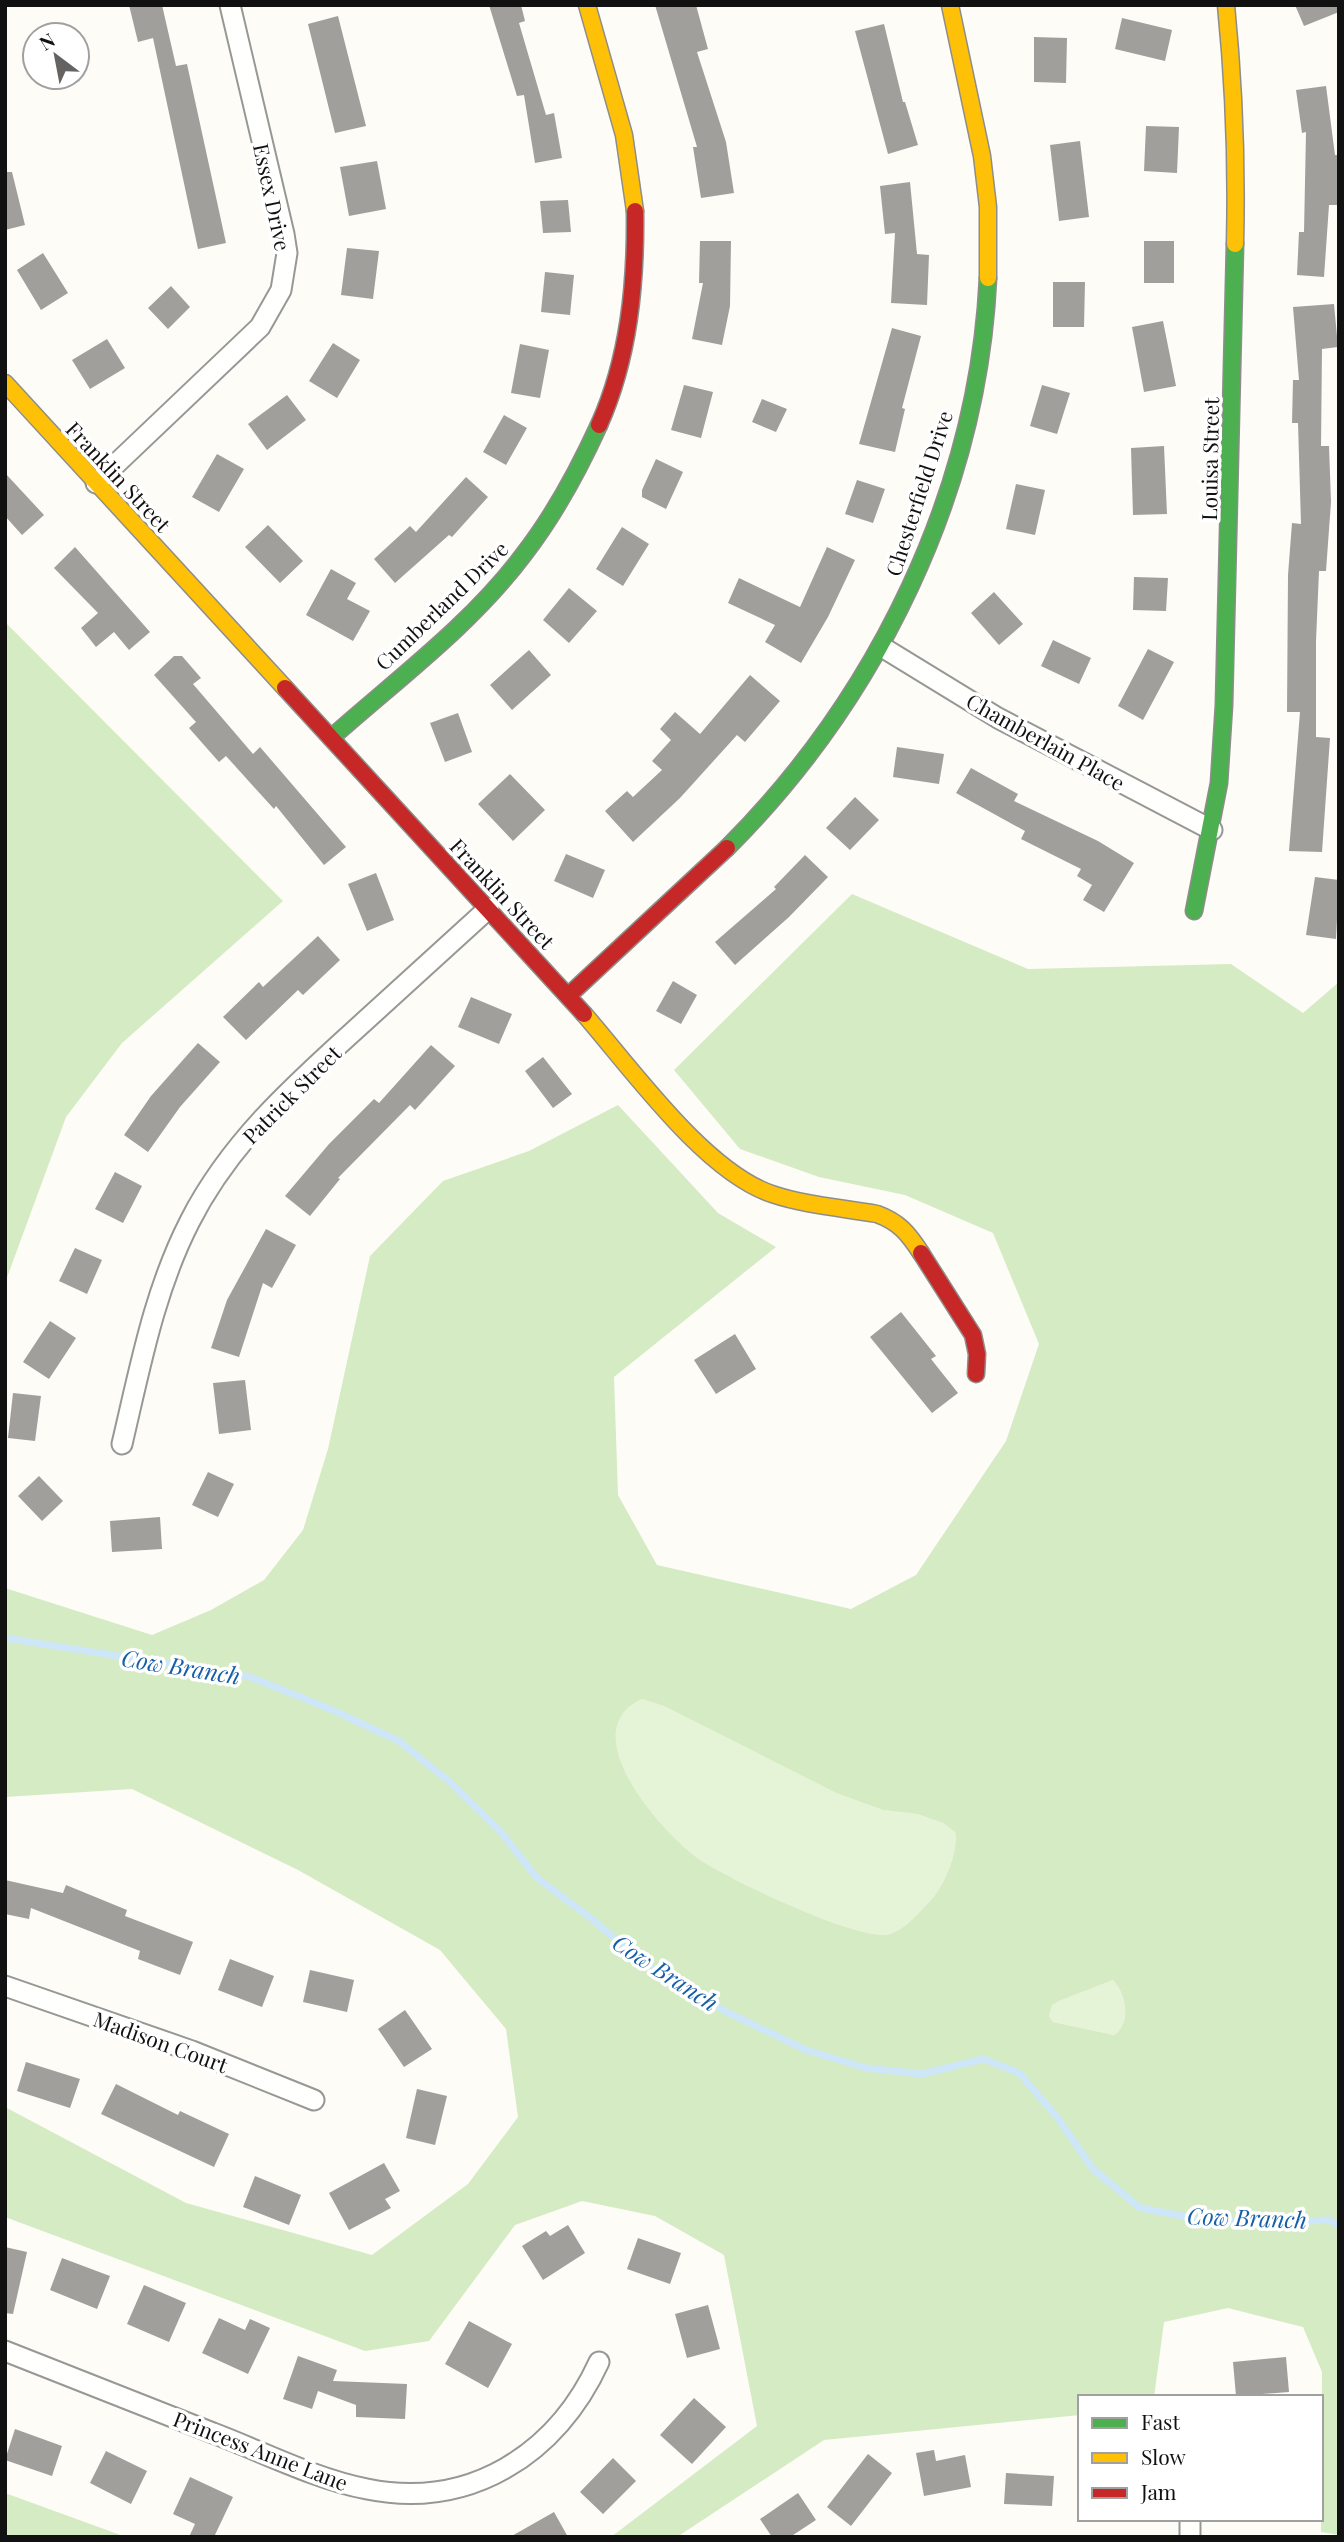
<svg xmlns="http://www.w3.org/2000/svg" width="1344" height="2542" font-family="'Playfair Display',serif">
	<style>
		.green { fill: #e5f3d7 }
		.forest { fill: #d5ebc4; fill-rule: evenodd }
		.lines { fill: none; stroke-linecap: round; stroke-linejoin: round }
		.stream { stroke: #cde6f8; stroke-width: 7 }
		.building { fill: #a19f9c }
		.street-casing { stroke: #979795; stroke-width: 23 }
		.fast-casing { stroke: #8e8d8b; stroke-width: 19 }
		.slow-casing { stroke: #8e8d8b; stroke-width: 19 }
		.jam-casing { stroke: #8e8d8b; stroke-width: 19 }
		.street { stroke: #fffffe; stroke-width: 19 }
		.fast { stroke: #4caf50; stroke-width: 16 }
		.slow { stroke: #ffc107; stroke-width: 16 }
		.jam { stroke: #c62828; stroke-width: 16 }
		.labels { text-anchor: middle; dominant-baseline: central; stroke-width: 7; stroke-linejoin: round; paint-order: stroke }
		.street-label { font-size: 21px; fill: #111; stroke: #fff }
		.water-label { font-size: 23px; font-style: italic; fill: #155ea8; stroke: #fff }
	</style>
	<rect width="100%" height="100%" fill="#fdfcf7"/>
	<path class="green" d="M642,1699L664,1706L836,1793L883,1810L917,1814L943,1823L955,1832C959,1851 944,1886 931,1900C919,1912 906,1929 890,1934C861,1943 726,1878 699,1859C662,1833 570,1731 642,1699Z
		M1113,1980C1126,1995 1132,2024 1114,2035L1053,2022L1049,2016L1052,2005L1059,2001Z"/>
	<path class="forest" d="M5,622L283,901L122,1043L66,1117L5,1283Z
		M852,894L1028,969L1231,964L1303,1013L1339,982V2535L1321,2532L1322,2372L1303,2327L1228,2308L1164,2322L1154,2397H1080V2415L824,2440L677,2537H611L757,2426L724,2255L655,2216L582,2201L515,2225L429,2341L365,2351L5,2217V2107L186,2203L372,2255L468,2184L518,2117L506,2029L440,1950L298,1870L132,1789L5,1797V1588L152,1635L211,1610L264,1580L303,1530L328,1449L370,1256L443,1181L529,1151L618,1105L718,1213L776,1247L614,1377L618,1495L657,1565L851,1609L916,1575L1006,1441L1039,1344L993,1233L905,1195L819,1177L740,1149L674,1070ZM642,1699L664,1706L836,1793L883,1810L917,1814L943,1823L955,1832C959,1851 944,1886 931,1900C919,1912 906,1929 890,1934C861,1943 726,1878 699,1859C662,1833 571,1731 642,1699ZM1113,1980C1126,1994 1132,2024 1114,2035L1053,2022L1049,2016L1052,2005L1059,2001Z
		M5,2493L126,2537H5Z"/>
	<g class="lines">
		<path class="stream" d="M5,1638L250,1677L330,1709L399,1741L451,1783L500,1831L537,1878L592,1919L642,1962L725,2011L806,2050L866,2068L922,2074L983,2059L1019,2073L1057,2117L1093,2169L1140,2208L1204,2220L1262,2223L1329,2220L1339,2226"/>
	</g>
	<path class="building" d="M129,5H162L176,66L187,64L226,243L198,249L153,38L138,42Z
		M489,5H521L525,21L519,23L546,115L554,113L562,158L535,163L524,95L517,96Z
		M655,5H696L708,49L697,52L726,142L734,193L701,198L693,147H697Z
		M1295,5H1339V12L1304,26Z
		M338,16L366,126L335,133L308,24Z
		M1122,18L1172,30L1165,61L1115,49Z
		M884,24L903,102H905L918,145L888,154L855,31Z
		M1034,37L1067,38L1066,83L1034,82Z
		M1326,86L1335,155H1339L1338,205H1329L1324,277L1297,275L1299,232H1304L1306,132L1302,133L1296,90Z
		M1146,126L1179,127L1177,173L1144,171Z
		M1080,141L1089,217L1059,221L1050,145Z
		M377,161L386,209L349,216L340,167Z
		M5,172H12L25,225L5,230Z
		M910,182L917,254L929,255L927,305L891,303L895,233L885,234L880,186Z
		M568,200L571,232L543,233L540,201Z
		M700,241H731L730,306L722,345L692,339L703,283H699Z
		M1144,241H1174V283H1144Z
		M347,248L379,251L373,299L341,295Z
		M43,253L68,293L41,310L17,270Z
		M545,272L574,275L570,315L541,312Z
		M1053,282H1085L1084,327H1053Z
		M171,286L190,307L168,329L148,308Z
		M1334,304L1338,347L1322,349L1321,446H1329L1331,502L1326,571H1319L1316,641V737L1330,738L1322,852L1289,851L1300,712H1287L1288,575L1292,523L1301,524L1298,423H1292L1293,380H1299L1293,307Z
		M1163,321L1176,386L1144,392L1132,327Z
		M892,328L921,336L902,408L905,409L895,452L859,444Z
		M107,339L125,368L90,389L72,360Z
		M333,343L360,360L337,398L309,381Z
		M520,344L549,350L540,398L511,393Z
		M684,385L713,392L701,438L671,430Z
		M1042,385L1070,393L1057,434L1030,426Z
		M287,395L306,420L267,450L248,424Z
		M762,399L787,409L776,432L752,422Z
		M504,415L527,428L506,465L483,452Z
		M1164,446L1167,514L1133,515L1131,448Z
		M217,454L244,469L219,512L192,497Z
		M656,459L683,472L666,509L642,497V490Z
		M5,473L44,515L22,535L5,516Z
		M466,477L488,497L452,537L449,535L395,583L374,559L410,526L416,532Z
		M857,480L885,489L873,523L845,514Z
		M1016,484L1045,490L1035,535L1006,529Z
		M268,525L303,561L280,583L245,547Z
		M622,527L649,544L623,586L596,569Z
		M75,547L150,632L129,650L114,632L96,647L81,628L98,613L54,568Z
		M827,547L855,560L828,617L801,663L765,642L775,625L728,603L739,578L800,607Z
		M331,569L356,583L347,599L370,611L353,641L306,615Z
		M1134,577L1168,578L1166,611L1133,610Z
		M569,588L597,611L569,643L543,620Z
		M994,592L1023,624L999,645L971,613Z
		M1053,640L1091,658L1079,684L1041,666Z
		M1148,649L1174,662L1143,720L1118,706Z
		M529,650L551,675L512,710L490,685Z
		M174,656H182L201,678L193,684L253,754L260,747L346,847L324,865L276,806L274,809L226,756L219,762L189,728L196,722L154,675Z
		M750,675L780,701L745,742L737,735L680,798L633,842L605,811L627,791L633,797L662,770L652,761L671,740L660,729L675,712L700,734Z
		M458,713L472,752L445,762L430,723Z
		M897,747L944,754L939,784L893,777Z
		M971,768L1018,794L1014,801L1098,841L1134,863L1104,912L1083,900L1092,885L1077,876L1081,869L1021,839L1025,831L956,793Z
		M510,774L545,810L513,841L478,804Z
		M855,797L879,820L850,850L826,828Z
		M566,854L605,870L593,898L554,881Z
		M805,855L828,877L789,917L735,965L715,942L776,889L774,887Z
		M376,873L394,920L367,931L348,884Z
		M1315,877L1339,880L1336,939L1306,935Z
		M318,936L340,960L303,995L298,990L246,1040L223,1017L259,982L263,987Z
		M673,981L697,995L681,1024L656,1011Z
		M471,997L512,1014L499,1044L458,1027Z
		M198,1043L220,1062L180,1107L148,1152L124,1135L151,1096Z
		M431,1045L455,1066L415,1110L410,1105L338,1178L340,1179L310,1216L285,1196L329,1144L374,1099L379,1103Z
		M543,1057L572,1094L553,1108L525,1071Z
		M115,1172L142,1186L123,1223L95,1209Z
		M266,1229L296,1245L272,1288L263,1283L239,1357L211,1348L227,1300Z
		M75,1248L102,1260L87,1294L59,1281Z
		M901,1312L936,1356L931,1359L958,1393L932,1413L870,1337Z
		M50,1321L76,1338L49,1379L23,1362Z
		M735,1334L756,1369L716,1394L694,1360Z
		M245,1380L251,1430L219,1434L213,1383Z
		M13,1393L41,1396L35,1441L8,1438Z
		M208,1472L234,1484L218,1517L192,1505Z
		M39,1476L63,1501L42,1521L18,1496Z
		M160,1517L162,1549L112,1552L110,1521Z
		M5,1880L63,1893L66,1885L127,1910L125,1916L193,1942L180,1975L138,1959L140,1951L31,1908L29,1919L5,1914Z
		M230,1959L274,1976L262,2007L218,1990Z
		M310,1970L354,1980L347,2012L303,2002Z
		M405,2010L432,2049L404,2067L378,2029Z
		M26,2062L80,2079L70,2108L17,2091Z
		M116,2084L178,2115L180,2111L229,2134L214,2167L101,2114Z
		M417,2089L447,2096L435,2145L406,2138Z
		M384,2163L400,2191L385,2199L391,2208L349,2230L329,2193Z
		M255,2176L301,2195L289,2225L243,2207Z
		M568,2225L585,2253L543,2280L522,2246L546,2231L550,2236Z
		M638,2238L681,2253L670,2284L627,2269Z
		M5,2247L27,2252L13,2314L5,2313Z
		M62,2258L110,2276L97,2309L50,2290Z
		M144,2285L186,2303L169,2342L127,2324Z
		M708,2305L720,2349L687,2358L675,2314Z
		M219,2318L245,2330L250,2319L270,2328L248,2374L202,2353Z
		M469,2321L512,2344L488,2388L445,2364Z
		M298,2356L337,2370L333,2381L407,2384L405,2419L356,2417V2405L318,2391L312,2409L283,2399Z
		M1286,2357L1289,2392L1236,2396L1233,2362Z
		M694,2398L726,2427L692,2464L660,2435Z
		M15,2429L62,2446L52,2476L5,2460Z
		M934,2450L936,2461L965,2455L971,2487L924,2496L916,2453Z
		M106,2451L147,2471L131,2504L90,2483Z
		M868,2454L892,2473L851,2526L827,2507Z
		M613,2458L636,2481L603,2514L580,2492Z
		M1006,2473L1054,2476L1052,2506L1004,2504Z
		M190,2477L233,2497L214,2537H189L195,2524L173,2514Z
		M798,2493L816,2520L790,2537H772L760,2519Z
		M554,2512L568,2537H510Z"/>
	<g class="lines">
		<g class="street-casing">
			<path id="street" d="M96,483L260,327L281,290L287,253L284,234L230,5
				M882,647L998,718L1212,830
				M122,1444C140,1368 154,1291 190,1221C229,1144 292,1087 355,1030C400,989 444,949 489,908
				M5,1986L192,2051L314,2100
				M5,2351C75,2379 144,2406 213,2433C263,2452 315,2479 367,2489C470,2510 557,2454 599,2362
				M1190,2537V2519"/>
		</g>
		<g class="fast-casing">
			<path id="fast" d="M331,738C396,680 471,625 524,554C555,514 578,471 599,425
				M727,848C877,698 978,492 988,278
				M1194,911L1219,783L1224,705L1235,244"/>
		</g>
		<g class="slow-casing">
			<path id="slow" d="M587,5L624,135L635,211
				M950,5L982,156L988,207V278
				M1226,5C1234,85 1237,163 1235,244
				M5,383L285,688
				M584,1014C631,1068 705,1172 772,1194C804,1205 843,1208 877,1214C899,1222 908,1233 921,1253"/>
		</g>
		<g class="jam-casing">
			<path id="jam" d="M599,425C629,358 636,284 635,211
				M285,688L584,1014
				M568,996L727,848
				M921,1253L973,1335L977,1354L976,1374"/>
		</g>
		<use href="#street" class="street"/>
		<use href="#fast" class="fast"/>
		<use href="#slow" class="slow"/>
		<use href="#jam" class="jam"/>
	</g>
	<g class="labels">
		<g class="street-label">
			<text transform="translate(273 197) rotate(78)">Essex Drive</text>
			<text transform="translate(1209 459) rotate(-89)">Louisa Street</text>
			<text transform="translate(119 476) rotate(47)">Franklin Street</text>
			<text transform="translate(918 493) rotate(-72)">Chesterfield Drive</text>
			<text transform="translate(441 605) rotate(-44)">Cumberland Drive</text>
			<text transform="translate(1046 741) rotate(29)">Chamberlain Place</text>
			<text transform="translate(503 893) rotate(47)">Franklin Street</text>
			<text transform="translate(291 1094) rotate(-45)">Patrick Street</text>
			<text transform="translate(161 2041) rotate(20)">Madison Court</text>
			<text transform="translate(261 2450) rotate(21)">Princess Anne Lane</text>
		</g>
		<g class="water-label">
			<text transform="translate(181 1666) rotate(9)">Cow Branch</text>
			<text transform="translate(666 1972) rotate(33)">Cow Branch</text>
			<text transform="translate(1247 2217) rotate(2)">Cow Branch</text>
		</g>
	</g>
	<rect width="1344" height="2542" fill="none" stroke="#111111" stroke-width="14"/>
	<rect x="1078" y="2395" width="245" height="126" fill="#ffffff" stroke="#a0a0a0" stroke-width="2"/>
	<rect x="1092" y="2418" width="35" height="10" fill="#4caf50" stroke="#a0a0a0" stroke-width="2"/>
	<text x="1141" y="2430" font-size="21" fill="#111111">Fast</text>
	<rect x="1092" y="2453" width="35" height="10" fill="#ffc107" stroke="#a0a0a0" stroke-width="2"/>
	<text x="1141" y="2465" font-size="21" fill="#111111">Slow</text>
	<rect x="1092" y="2488" width="35" height="10" fill="#c62828" stroke="#a0a0a0" stroke-width="2"/>
	<text x="1141" y="2500" font-size="21" fill="#111111">Jam</text>
	<g transform="translate(56 56) rotate(328)"><circle r="33" fill="#ffffff" stroke="#a0a0a0" stroke-width="2"/>
	<path d="M0-5L12 26L0 18L-12 26Z" fill="#646362"/>
	<text y="-10" font-size="19" font-weight="bold" text-anchor="middle" fill="#111111">N</text>
	</g>
</svg>
